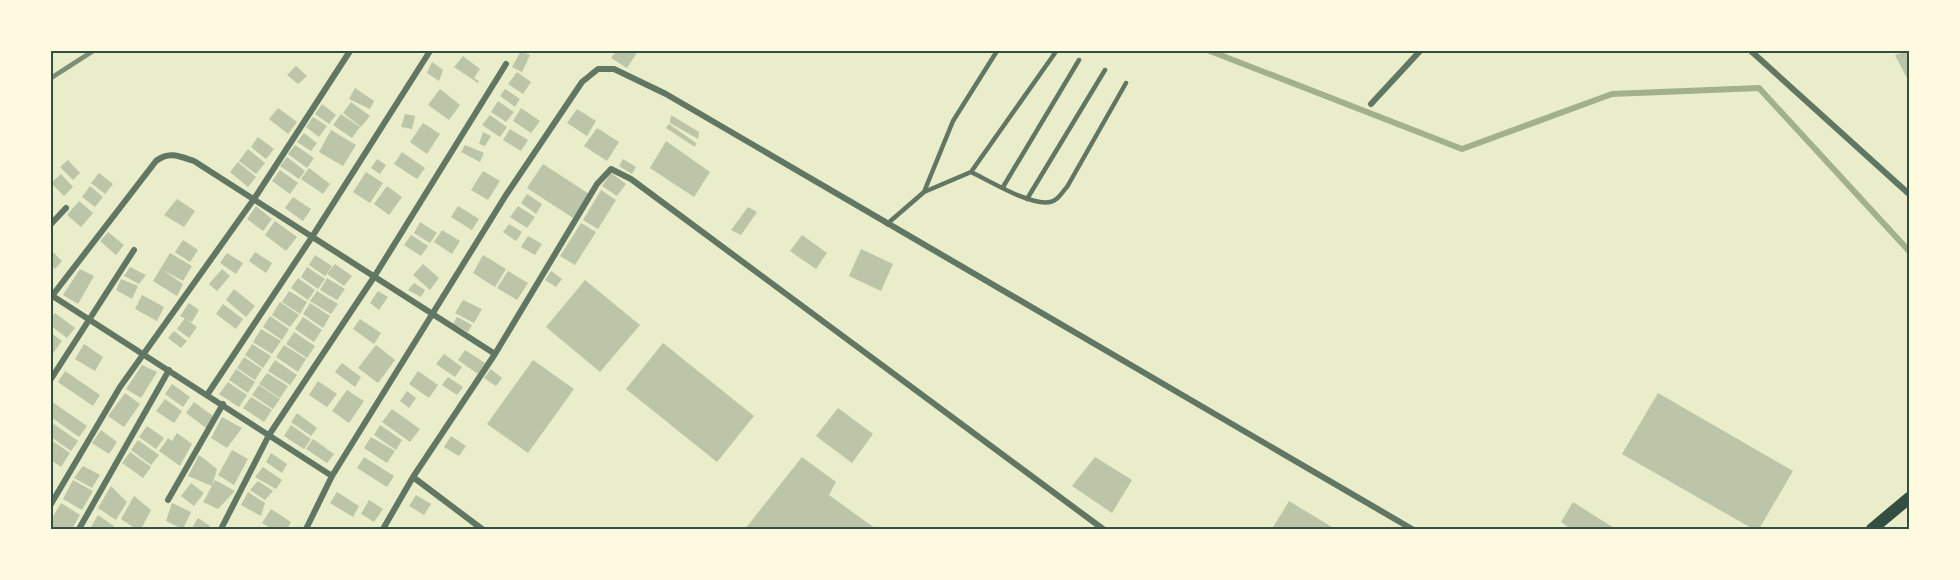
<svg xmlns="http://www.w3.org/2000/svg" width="1960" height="580" font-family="'Public Sans',sans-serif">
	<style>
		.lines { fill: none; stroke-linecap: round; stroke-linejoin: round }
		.stream { stroke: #a3b18a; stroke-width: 6 }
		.building { fill: #bcc5a7 }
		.service { stroke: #617663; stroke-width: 4.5 }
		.minor { stroke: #617663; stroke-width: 6 }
		.secondary { stroke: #344e41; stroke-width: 12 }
		.rail { stroke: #7c8e77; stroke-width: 4.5 }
		.neatline { fill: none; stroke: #344e41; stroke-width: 2 }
	</style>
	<rect width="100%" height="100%" fill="#e9edc9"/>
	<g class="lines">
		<path class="stream" d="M1210,51L1462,149L1612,94L1759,88L1909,251"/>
	</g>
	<path class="building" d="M521,51L530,55L522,72L512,67Z
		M616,51H638L627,68L611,58Z
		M1909,51V82L1895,55Z
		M463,56L480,69L474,78L479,81L478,83L454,67Z
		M432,62L443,70L439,81L427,73Z
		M296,66L307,76L298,84L287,75Z
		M517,72L531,82L523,94L508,84Z
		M355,88L374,101L370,109L349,99Z
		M440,89L460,105L449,120L428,105Z
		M505,89L520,99L515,107L500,96Z
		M498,101L514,112L506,122L491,112Z
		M351,102L370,116L361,127L343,113Z
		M322,104L336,115L329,124L315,114Z
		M278,108L297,122L288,134L269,119Z
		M521,108L540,121L531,133L513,121Z
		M577,109L596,121L587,136L567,123Z
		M341,114L360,127L352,138L333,125Z
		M405,114L415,116L412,129L401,127Z
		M490,115L507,127L500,137L482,125Z
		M671,115L699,132L698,139L670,123Z
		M313,117L327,126L319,137L306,127Z
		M423,123L440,134L427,154L410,142Z
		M669,124L696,143L695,147L666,128Z
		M597,128L619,142L607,161L584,146Z
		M510,129L528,140L521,151L503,140Z
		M331,130L356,145L343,166L319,152Z
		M483,132L491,136L485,146L479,144Z
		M304,133L317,143L311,151L297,142Z
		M258,137L274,149L266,159L251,147Z
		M666,141L710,172L694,197L650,168Z
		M295,145L314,158L307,168L288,154Z
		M465,145L484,153L480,162L461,152Z
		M248,149L265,163L256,174L239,161Z
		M402,152L425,168L417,179L394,164Z
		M287,157L305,171L299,179L280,166Z
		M377,159L386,165L380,174L371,168Z
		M623,159L636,167L632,174L619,166Z
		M68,160L80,173L73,180L60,167Z
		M238,162L256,177L248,187L230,172Z
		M543,164L589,194L573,218L527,188Z
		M309,168L330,184L323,194L301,179Z
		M280,170L298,183L290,194L272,181Z
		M483,171L500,181L488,200L471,190Z
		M366,172L383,183L370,203L353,192Z
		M99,173L113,184L105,194L91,183Z
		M611,173L626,184L617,196L602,186Z
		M61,174L73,187L64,196L51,183Z
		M90,186L103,197L95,207L82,197Z
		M387,186L402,197L389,215L374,204Z
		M601,190L616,200L598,229L583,220Z
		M527,194L542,204L536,214L521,203Z
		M293,197L311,209L303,221L285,208Z
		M177,199L195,211L184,227L164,215Z
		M79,201L93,213L81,227L67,215Z
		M256,206L272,219L263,231L247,219Z
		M458,206L479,219L472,230L451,217Z
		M518,206L535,217L527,228L510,217Z
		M748,207L757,212L741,235L731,230Z
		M275,221L297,237L286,251L265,235Z
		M420,222L437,233L430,243L414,233Z
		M581,223L596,232L575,265L560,256Z
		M509,224L522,232L516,241L503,232Z
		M442,230L460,241L452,254L434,242Z
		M108,232L124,245L116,255L100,241Z
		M411,235L428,246L421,256L404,245Z
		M802,235L827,253L816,269L790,251Z
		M528,236L542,244L535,255L521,247Z
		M183,240L198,250L190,262L175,252Z
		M861,249L893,264L881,291L849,276Z
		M51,250L62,261L55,269L51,265Z
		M255,252L272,263L266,273L249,261Z
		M170,253L192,266L183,281L163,270L183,284L177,296L153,281Z
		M227,253L243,263L236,274L220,263Z
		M315,255L332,266L325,276L309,265Z
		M483,255L506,269L495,287L473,273Z
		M335,264L352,276L344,286L327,274Z
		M423,264L439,278L430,290L413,275Z
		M130,267L146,275L139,284L124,276Z
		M307,267L325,279L318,289L301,277Z
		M80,269L94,276L78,304L63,295Z
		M222,269L230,276L217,291L209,284Z
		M508,271L528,283L517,300L497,288Z
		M551,271L562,279L556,287L545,280Z
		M298,278L315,290L308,300L291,288Z
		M327,278L345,289L337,300L320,290Z
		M121,279L138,286L132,299L116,290Z
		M585,280L640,325L600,372L546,327Z
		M414,283L425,290L421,297L408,290Z
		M234,289L255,306L246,317L226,300Z
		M289,291L307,302L300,314L282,302Z
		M317,291L338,304L331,314L310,301Z
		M378,291L388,297L379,310L370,303Z
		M142,295L164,307L157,321L135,309Z
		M463,300L482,309L474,323L455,313Z
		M280,302L299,315L290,327L272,315Z
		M189,303L199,310L192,322L180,316Z
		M310,303L330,316L323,328L303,314Z
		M223,304L243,319L236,329L216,314Z
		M55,313L75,328L67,338L51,326V318Z
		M270,316L289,329L282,340L263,327Z
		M303,317L322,330L314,342L295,329Z
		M457,317L472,325L468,332L453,324Z
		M185,318L197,327L189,338L177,329Z
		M360,319L381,333L374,344L353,329Z
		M261,329L281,341L272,354L253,342Z
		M174,331L187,341L181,348L168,338Z
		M294,332L315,346L307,358L286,344Z
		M51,333L62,341L51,356Z
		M663,343L754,416L717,462L626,389Z
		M84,344L103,357L95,371L75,359Z
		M252,344L271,356L263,368L245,355Z
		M284,345L306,359L298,372L276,357Z
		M376,345L395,360L378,383L358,368Z
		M465,350L485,363L478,374L458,360Z
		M444,354L462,367L455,377L436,364Z
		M244,357L262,369L255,380L237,368Z
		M275,360L297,375L290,385L268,371Z
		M533,360L574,389L528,453L487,424Z
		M342,363L361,377L355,387L335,372Z
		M142,365L157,372L141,398L126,389Z
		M236,369L255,382L248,393L229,380Z
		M491,369L502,378L496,386L484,378Z
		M65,371L100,395L93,406L58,382Z
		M418,371L438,385L429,398L409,384Z
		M267,373L288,386L280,398L259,384Z
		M448,377L463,387L457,395L442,385Z
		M318,381L337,394L327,407L309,395Z
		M228,382L247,395L239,407L219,394Z
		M172,384L190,397L183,407L165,394Z
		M259,385L280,399L273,409L252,395Z
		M347,390L364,401L349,423L332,411Z
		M407,391L416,398L409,408L400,401Z
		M125,393L140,404L124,427L108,416Z
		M1658,393L1793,471L1759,529H1753L1622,454Z
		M251,397L272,410L264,422L243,408Z
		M165,399L182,411L174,423L156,411Z
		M51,401L87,426L79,437L51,417Z
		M194,402L213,416L206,428L186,413Z
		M838,408L873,434L852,463L816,436Z
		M392,409L420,429L410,442L382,422Z
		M297,413L317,428L311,436L291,422Z
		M222,417L242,428L227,448L211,438Z
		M51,422L78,441L71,451L51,437Z
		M291,425L311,439L304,449L284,436Z
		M380,425L402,440L396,450L374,435Z
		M147,426L164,438L156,449L139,437Z
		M101,430L117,442L109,454L92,443Z
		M177,433L192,444L180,466L159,451L168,438L172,441Z
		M451,436L466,446L459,456L444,447Z
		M371,437L395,451L387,463L364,448Z
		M313,439L334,454L327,463L306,449Z
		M51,440L70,453L61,467L51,460Z
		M138,440L159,455L151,465L131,450Z
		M232,450L248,459L234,485L218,475Z
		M130,452L151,467L143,478L122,463Z
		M271,453L287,464L282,473L266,462Z
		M199,455L217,469L212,486L215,480L235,491L218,509L203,502L212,486L188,476Z
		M364,457L394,476L387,487L357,468Z
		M802,457L836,482L829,495L876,529H745Z
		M1095,457L1132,480L1112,513L1072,486Z
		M83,466L100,475L92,488L74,478Z
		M263,467L282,480L276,489L255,477Z
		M73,480L93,491L82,510L63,499Z
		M258,481L273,491L265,500L250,490Z
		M191,483L204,493L194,506L181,496Z
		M111,486L127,502L116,520L98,508Z
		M248,492L265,503L261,516L241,505Z
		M337,492L359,506L353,517L330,503Z
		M416,495L431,504L424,515L409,506Z
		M134,496L151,510L141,529H136L121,519Z
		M369,500L383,509L374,522L361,514Z
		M1289,501L1335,529H1272Z
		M1573,502L1614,528L1571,529L1561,522Z
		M61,503L80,515L72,529H51V520Z
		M172,503L191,512L183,529L166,521Z
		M271,509L291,522L287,529H272L262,523Z
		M98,515L114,526L111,529H90Z
		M198,518L210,526L208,529H197L193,526Z"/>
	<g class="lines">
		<path class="service" d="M971,172C990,181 1030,206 1050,202C1058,201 1062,192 1067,187L1126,83
			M1003,187L1079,60
			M924,192L953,121L997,51
			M1027,199L1105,70
			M887,224L924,192L971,172L1055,53"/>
		<path class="minor" d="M1751,51L1909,194
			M1371,104L1420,51
			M51,224L66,208
			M51,295L332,476
			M52,296L156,161C169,151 179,156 194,161L495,354
			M51,379L134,250
			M207,395L312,237L430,51
			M413,477L482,529
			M168,500L223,404
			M51,504L120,387L254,199L350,51
			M79,529L169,370
			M221,529L269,435L374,277L506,64
			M306,529L332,476L506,195L582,82L598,69H614L666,94L1412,529
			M383,529L413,477L495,354L597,184L611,169L631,179L1103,529"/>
		<path class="secondary" d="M1872,529L1909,498"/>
		<path class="rail" d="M51,78L93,51"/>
	</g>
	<rect width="1960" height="580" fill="none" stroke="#fefae0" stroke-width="105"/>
	<rect x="52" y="52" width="1856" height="476" class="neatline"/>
</svg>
